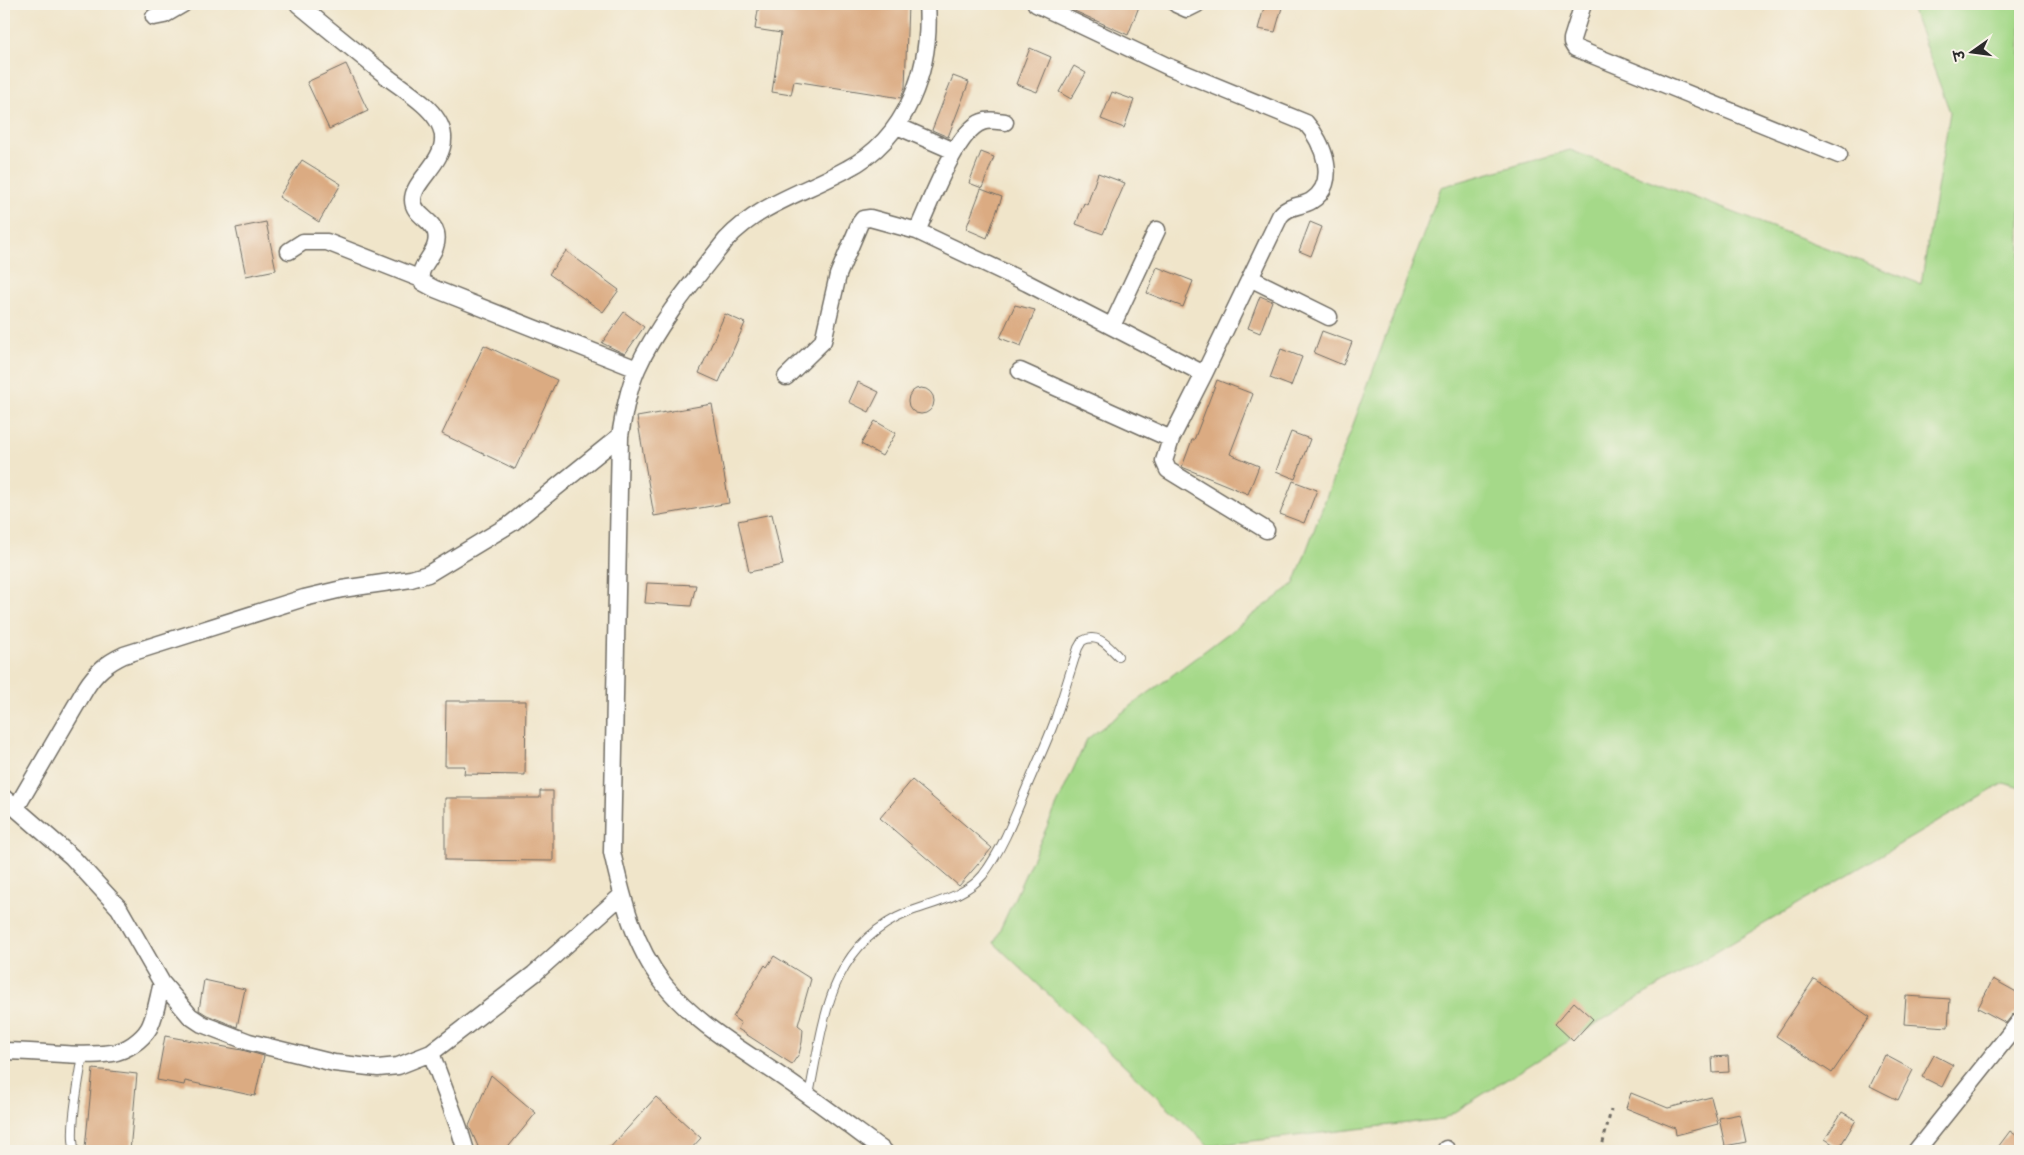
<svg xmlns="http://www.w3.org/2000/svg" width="2024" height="1155" font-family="Itim,'Playpen Sans Deva',sans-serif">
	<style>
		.green { fill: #a5d989; stroke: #68825a }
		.building { fill: #dbab82 }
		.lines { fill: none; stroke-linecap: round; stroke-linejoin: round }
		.service-casing { stroke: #706c63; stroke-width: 10 }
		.minor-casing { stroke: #706c63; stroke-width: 19 }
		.path { stroke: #706c63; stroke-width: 3; stroke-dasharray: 4 4; stroke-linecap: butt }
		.service { stroke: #fff; stroke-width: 8 }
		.minor { stroke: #fff; stroke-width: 16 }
	</style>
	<rect width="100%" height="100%" fill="#f7f3e8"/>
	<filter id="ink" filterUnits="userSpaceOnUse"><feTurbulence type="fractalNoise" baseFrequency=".02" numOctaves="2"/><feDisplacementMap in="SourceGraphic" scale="10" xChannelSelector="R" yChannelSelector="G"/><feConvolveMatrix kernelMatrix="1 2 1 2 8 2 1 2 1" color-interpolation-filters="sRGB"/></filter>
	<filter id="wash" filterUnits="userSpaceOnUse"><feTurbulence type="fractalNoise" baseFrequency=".0096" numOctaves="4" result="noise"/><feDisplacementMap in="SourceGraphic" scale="20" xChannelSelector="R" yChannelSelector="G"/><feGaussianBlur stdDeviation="1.12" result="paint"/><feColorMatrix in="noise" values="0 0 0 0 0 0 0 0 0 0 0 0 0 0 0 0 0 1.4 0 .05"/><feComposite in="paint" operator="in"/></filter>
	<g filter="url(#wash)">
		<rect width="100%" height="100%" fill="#f0e5ca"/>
		<path class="green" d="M1910,4H2020V788L2004,783L1638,998L1443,1119L1209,1146L994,943L1087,739L1294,584L1441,187L1570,150L1921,284L1950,112Z"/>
		<g id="blocks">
			<path class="building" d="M759,4H908L905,87L901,98L794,81L791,95L772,92L781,33L755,29Z
				M1059,4H1140L1128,35Z
				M1265,4H1283L1275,32L1258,29Z
				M1030,48L1051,57L1037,92L1016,84Z
				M346,64L368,111L329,129L307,82Z
				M1074,66L1086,73L1071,99L1059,92Z
				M953,76L969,82L948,137L932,130Z
				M1112,92L1134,100L1124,128L1101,119Z
				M981,152L994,157L982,188L969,183Z
				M302,160L341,184L319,222L279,197Z
				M1098,173L1125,183L1103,234L1076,224L1084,203L1087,205Z
				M981,189L1002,197L987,238L966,229Z
				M266,222L276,270L246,276L236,228Z
				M1310,222L1322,227L1311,256L1299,251Z
				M566,251L619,290L603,312L549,274Z
				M1157,267L1193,281L1183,307L1147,293Z
				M1260,296L1272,301L1260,333L1248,328Z
				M1015,305L1035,310L1021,346L1000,338Z
				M624,312L644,327L625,354L602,343Z
				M725,314L745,323L719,382L699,373Z
				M1322,331L1352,342L1343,365L1314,353Z
				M484,345L557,380L515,469L442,434Z
				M1281,349L1302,357L1291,386L1270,378Z
				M1217,380L1253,394L1230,454L1259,466L1248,494L1182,467L1192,440H1194Z
				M858,382L879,392L869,412L849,402Z
				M908 401a13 13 0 1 1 26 0a13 13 0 1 1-26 0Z
				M712,404L729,503L654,516L637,417Z
				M875,421L896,433L882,456L861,444Z
				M1291,432L1310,439L1295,479L1276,471Z
				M1293,481L1317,490L1304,523L1280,514Z
				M772,514L783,565L749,572L738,521Z
				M647,583L696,585L691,606L645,603Z
				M446,701H526L525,775L464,774L465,766H445Z
				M912,780L992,848L959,886L880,818Z
				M540,791H553V861L445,860V798H540Z
				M774,956L811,979L798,1025L803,1029L802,1042L799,1054L792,1064L738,1029L741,1023L733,1017L765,965L767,967Z
				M1814,979L1870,1017L1832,1073L1776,1036Z
				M1993,979L2020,994V1011L2013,1014L2006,1023L1978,1008Z
				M204,980L245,989L237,1027L207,1015L199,1010Z
				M1906,996L1950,999L1948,1027L1904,1024Z
				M1574,1002L1593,1019L1573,1041L1555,1024Z
				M165,1036L242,1050L264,1056L255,1096L185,1081L184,1085L157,1080Z
				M1885,1055L1913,1070L1898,1100L1870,1086Z
				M1934,1055L1953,1065L1942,1087L1922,1077Z
				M1728,1056L1729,1072L1713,1073L1712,1057Z
				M93,1069L137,1074L130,1151L85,1148Z
				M491,1075L536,1113L505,1151H480L469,1126Z
				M1631,1093L1668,1108L1711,1097L1718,1124L1676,1135L1675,1128L1626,1108Z
				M656,1097L701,1138L689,1151H607Z
				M1842,1112L1856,1120L1839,1148L1825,1139Z
				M1740,1114L1746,1142L1725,1146L1719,1118Z
				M2010,1131L2020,1138V1151H1995Z"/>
		</g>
	</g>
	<g filter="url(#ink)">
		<use href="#blocks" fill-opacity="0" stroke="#706c63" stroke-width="1"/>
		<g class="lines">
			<g class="service-casing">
				<path id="service" d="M809,1095C824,1021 828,945 909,912C933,903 966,896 983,875C1001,851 1013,821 1024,794C1034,769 1046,745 1055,720C1063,696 1070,672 1078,648L1082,641C1098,632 1108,646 1118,656
					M75,1151C68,1132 80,1077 83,1054"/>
			</g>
			<g class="minor-casing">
				<path id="minor" d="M298,4C328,29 359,54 390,79C401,87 413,95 423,104C432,112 442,124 443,136C445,163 413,180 413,200C413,215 433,220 436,233C441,254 415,265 422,282L435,289L637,369
					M1036,4L1169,67L1306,123C1323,142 1340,183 1311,201C1301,207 1288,205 1280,216L1204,374L1171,439L1164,461L1168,470L1266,530
					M1176,4L1187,9L1197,4
					M1583,4L1572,39V43L1575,48L1839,155
					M154,17L164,15L183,4
					M897,126L954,151
					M917,231C929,206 956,131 982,122C989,119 997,121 1005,122
					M289,251L303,242H327L421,279
					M1250,278L1329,317
					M1112,326L1157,230
					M1020,371L1171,439
					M786,377L823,341L838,275L860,223L863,219L870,218L917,231L1027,283L1204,374
					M4,798L72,857L119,908L162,983L190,1016L202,1024L249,1042L334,1063L378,1068L398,1066L431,1053L534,974L622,895
					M16,808L86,688C96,672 107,663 124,655L304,598L342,589L411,579L428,574L512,523L620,436
					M4,1051C37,1051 79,1058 112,1053C126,1051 142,1040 149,1028C156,1015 158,997 162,983
					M431,1053L459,1128L466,1151
					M884,1151C850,1126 817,1101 782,1077C741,1049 694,1023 663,983C634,946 622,897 612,852L620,436C624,413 628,390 637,369C657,324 696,278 726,240C759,204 806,192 847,169C907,138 932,68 927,4
					M1445,1151L1446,1149
					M1916,1151L2020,1021"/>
			</g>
			<path class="path" d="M1601,1151L1611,1110"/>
			<use href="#service" class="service"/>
			<use href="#minor" class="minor"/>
		</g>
	</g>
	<rect width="2024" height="1155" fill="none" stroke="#f7f3e8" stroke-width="20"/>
	<g transform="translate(1972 52) rotate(256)" stroke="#f7f3e8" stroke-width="4" paint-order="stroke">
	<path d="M0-4L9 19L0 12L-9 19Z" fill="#2b2b2b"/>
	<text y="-8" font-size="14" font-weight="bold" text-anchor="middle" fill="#2b2b2b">उ</text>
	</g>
</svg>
